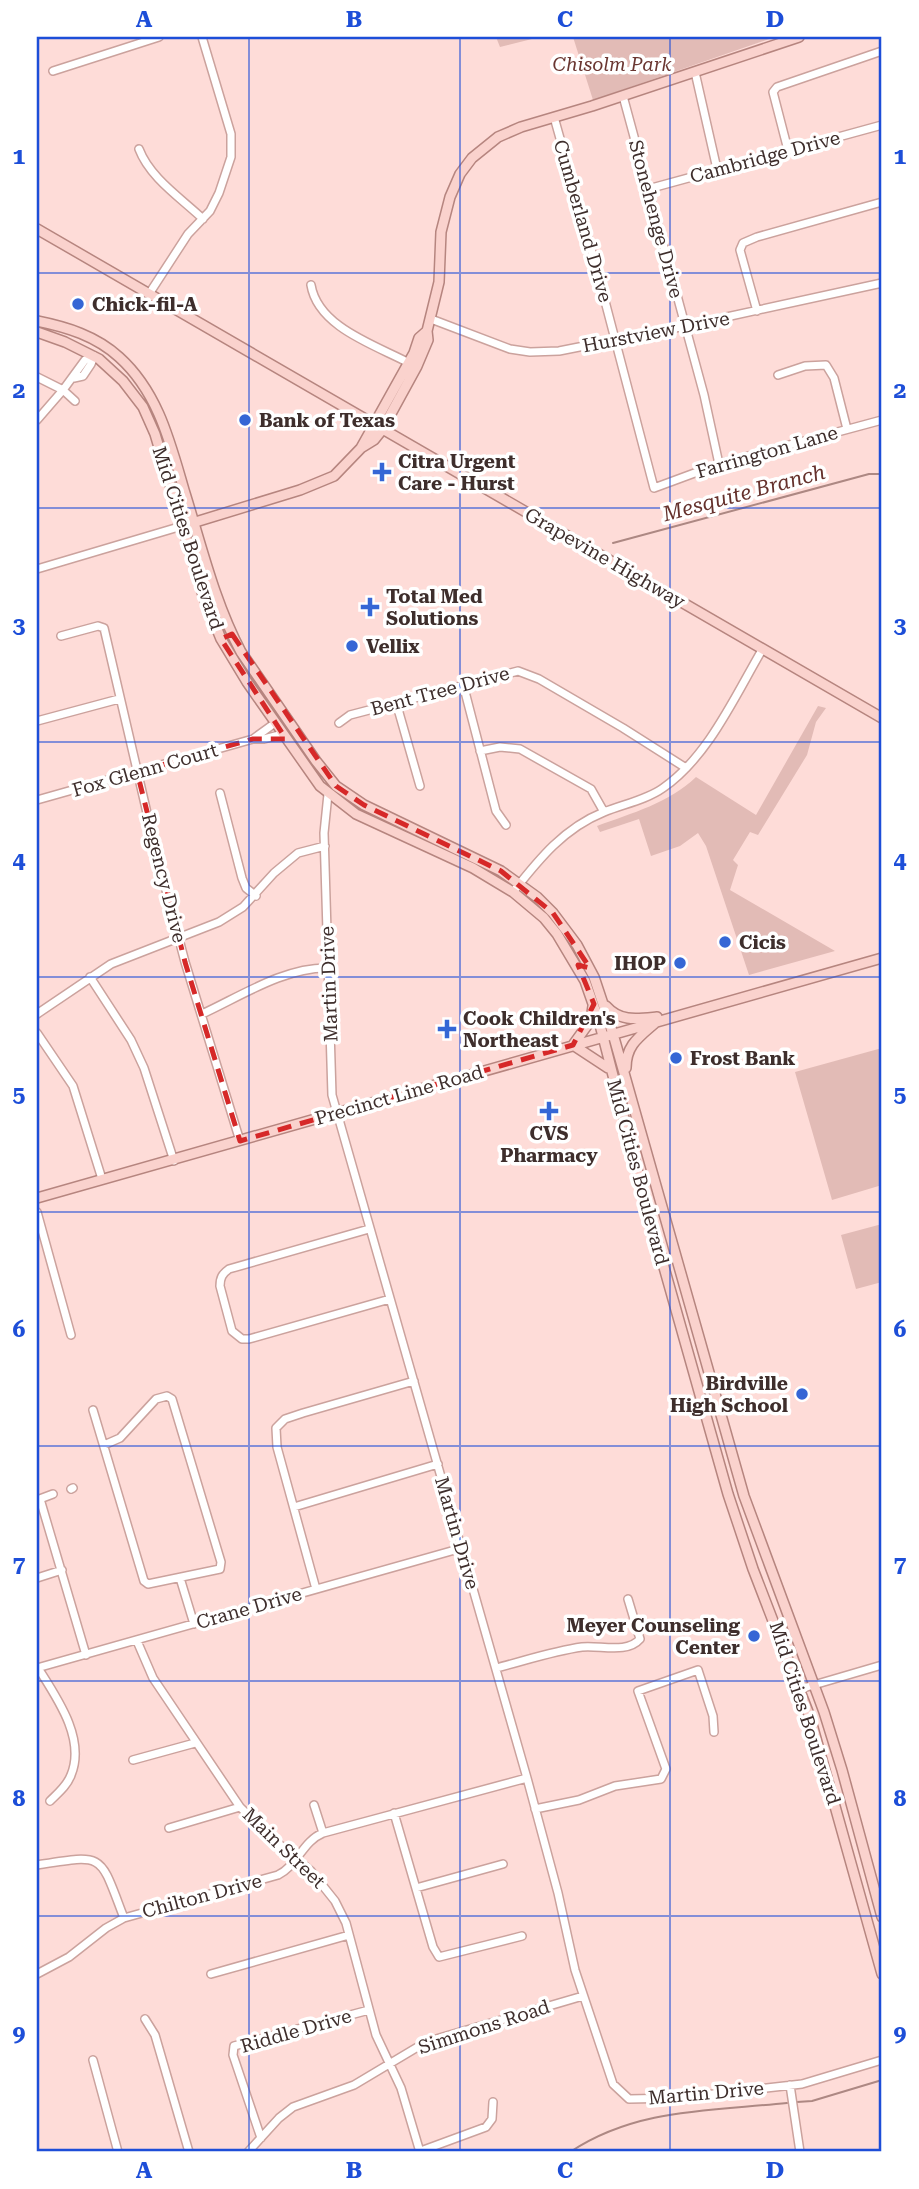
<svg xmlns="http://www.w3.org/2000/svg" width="919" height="2189" font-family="'Roboto Serif',serif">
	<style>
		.green { fill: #e2bbb6 }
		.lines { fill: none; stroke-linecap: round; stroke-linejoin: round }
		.stream { stroke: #ad8883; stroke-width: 2 }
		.minor-casing { stroke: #cba29d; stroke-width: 10 }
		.major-casing { stroke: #b6857f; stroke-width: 12 }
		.minor { stroke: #fff; stroke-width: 7 }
		.major { stroke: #fad2cd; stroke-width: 9 }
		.marked { fill: none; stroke: #d62828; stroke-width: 5; stroke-dasharray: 14 9; stroke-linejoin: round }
		.grid { fill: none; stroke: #1d4ed8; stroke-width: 2; stroke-opacity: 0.55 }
		.poi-dot { fill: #3566d5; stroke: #fff; stroke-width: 2.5 }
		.labels { text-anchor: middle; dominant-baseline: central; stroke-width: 7; stroke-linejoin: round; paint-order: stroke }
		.park-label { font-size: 19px; font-style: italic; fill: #6a3631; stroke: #fff }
		.street-label { font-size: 19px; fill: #3e2e2c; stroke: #fff }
		.poi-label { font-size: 19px; font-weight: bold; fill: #3e2e2c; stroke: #fff; text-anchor: start }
		.water-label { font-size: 21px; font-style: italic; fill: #65312c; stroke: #fff }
		.neatline { fill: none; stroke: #1d4ed8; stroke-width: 2.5 }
		.grid-label { font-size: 23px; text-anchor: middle; font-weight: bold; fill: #1d4ed8 }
	</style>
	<rect width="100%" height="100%" fill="#fedcd8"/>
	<path class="green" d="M496,37H540L500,47Z
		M573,37H775L593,100Z
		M818,706L826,708L816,722L807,755L758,835L750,832L733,860L738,865L730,890L835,951L749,975L706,846L698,833L680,846L651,856L639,819L600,832L597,826C632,813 669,803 696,777L756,815Z
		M882,1048V1185L832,1200L795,1072Z
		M882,1224V1282L856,1289L841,1235Z"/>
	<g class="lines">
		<path class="stream" d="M613,543L869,474H882
			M797,2102L812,2101L882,2080
			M570,2152C636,2108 710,2111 787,2103"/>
		<g class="minor-casing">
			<path id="minor" d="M53,71L159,37
				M695,72L717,169
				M623,96L704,395L719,464
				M554,117L595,263L654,488L719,464L882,420
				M139,149C150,178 181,198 203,219
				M788,150L773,92L777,87L882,51
				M648,189L882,125
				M311,285C318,328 378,346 411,364
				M149,294L188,234L210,211L219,193L231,157V134L202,37
				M757,311L740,250L743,243L757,237L882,202
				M431,319L510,349L530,352L559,351L685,326L882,283
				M778,375L805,366L826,365L834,378L847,429
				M37,377L63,390L37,420
				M74,378L83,376L91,364L94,356
				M75,401L63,390L85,360L94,356
				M37,569L182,526
				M61,636L98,626L104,628L157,856L185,962L240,1141
				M463,684L496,811L506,825
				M396,702L420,786
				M37,721L119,699
				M339,723L350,715L518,671L539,679L623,728L686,768
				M253,739L275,723
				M480,751L500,747L520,749L591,789L604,812
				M220,793L242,878L246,888L256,896
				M328,794L324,833L332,1095L527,1778L558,1893L575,1970L613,2084L629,2099L678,2098L802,2084L882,2060
				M37,800L253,739H264L283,734
				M513,892C539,859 564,828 604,812C624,804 646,800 663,788C708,757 735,696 762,650
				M90,977L131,1040L144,1068L174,1161
				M37,1014L111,964L219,922L243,907L274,873L298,853L325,846
				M202,1014C241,996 285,967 328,968
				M37,1033L73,1086L102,1179
				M37,1212L71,1335
				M369,1229L229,1269C222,1274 220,1278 220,1286L232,1331L242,1339H249L390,1299
				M93,1410L144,1581L148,1584L220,1569L221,1562L172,1399L167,1396L156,1399L120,1438L104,1445
				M71,1489L73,1488
				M40,1499L86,1655
				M37,1500L53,1494
				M294,1507L438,1464
				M37,1578L62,1570
				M180,1578L194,1624
				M316,1589L277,1447L276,1428L285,1419L303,1413L414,1381
				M137,1641L153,1678L240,1807L273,1839L311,1871L335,1901L346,1923L376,2035L401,2088L420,2152
				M37,1668L462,1548
				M38,1668C57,1698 86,1739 71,1775C67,1786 58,1793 50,1801
				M496,1668C524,1661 553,1651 582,1647C600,1645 627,1654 640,1639L628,1599
				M800,1689L882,1665
				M133,1760L195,1743
				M314,1805L323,1833
				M535,1809L579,1800L615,1786L661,1779L666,1769L638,1691L698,1670L713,1716L714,1732
				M394,1813L433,1947L439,1957L522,1936
				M169,1828L240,1807
				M37,1865C106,1854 99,1853 124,1918
				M416,1888L503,1864
				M37,1974L69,1957L106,1928L124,1918L278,1875C297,1866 303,1841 323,1833L527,1778
				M211,1974L349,1935
				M145,2019L155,2035L189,2152
				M93,2060L118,2152
				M790,2085L800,2152
				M261,2138L233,2055L234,2046L369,2010
				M248,2152L279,2118L293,2107L354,2085L426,2042L583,1996
				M418,2152L486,2127L492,2119L493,2102"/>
		</g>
		<g class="major-casing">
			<path id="major" d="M37,229L882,718
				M37,321C67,327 96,336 119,357C158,392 170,442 184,490C201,544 214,601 241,652L316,761L336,786L364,805L501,871L537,897L553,913L577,945L594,977L613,1034L744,1496L824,1712L842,1770L882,1917
				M37,332L65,342L99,359L123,381L143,407L155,434L203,595L221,639L247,682L320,786L356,814L473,868L513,892L544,918L557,934L585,981L599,1021L645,1200L728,1494L753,1569L810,1717L882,1974
				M361,448L374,440L382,430L417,366L428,340L427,331L439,282L441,232L450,197L460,174L472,158L498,137L521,127L592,106L799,37
				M189,524L300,490L334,476L361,448L414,353L419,338L427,331
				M593,1006L591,1020L573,1045L608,1068
				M606,1006C620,1022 637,1019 657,1017
				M626,1068C626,1045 639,1037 655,1023
				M37,1198L882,958"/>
		</g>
		<use href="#minor" class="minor"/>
		<use href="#major" class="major"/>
	</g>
	<path class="marked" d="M232,634L336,786L364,805L501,871L553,913L590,968L578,965L594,1004L573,1045L240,1141L185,962L137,772L253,739H286L221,639Z"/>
	<path class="grid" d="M249,37V2152M460,37V2152M670,37V2152M37,273H882M37,508H882M37,742H882M37,977H882M37,1212H882M37,1446H882M37,1681H882M37,1916H882"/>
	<g class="poi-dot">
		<circle cx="78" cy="304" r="7"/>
		<circle cx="245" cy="420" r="7"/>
		<path d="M378.5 461.5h7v7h7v7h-7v7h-7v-7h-7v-7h7z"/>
		<path d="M366.5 596.5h7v7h7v7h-7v7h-7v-7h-7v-7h7z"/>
		<circle cx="352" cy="646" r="7"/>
		<circle cx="725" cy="942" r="7"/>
		<circle cx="680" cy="963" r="7"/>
		<path d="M443.5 1018.5h7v7h7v7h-7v7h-7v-7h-7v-7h7z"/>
		<circle cx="676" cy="1058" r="7"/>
		<path d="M545.5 1100.5h7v7h7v7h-7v7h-7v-7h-7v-7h7z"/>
		<circle cx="802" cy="1394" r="7"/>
		<circle cx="754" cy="1636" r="7"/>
	</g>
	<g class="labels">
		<g class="park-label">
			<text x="612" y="64">Chisolm Park</text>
		</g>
		<g class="street-label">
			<text transform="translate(765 157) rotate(-15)">Cambridge Drive</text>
			<text transform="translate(656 219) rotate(75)">Stonehenge Drive</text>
			<text transform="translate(583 221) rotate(74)">Cumberland Drive</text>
			<text transform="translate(656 332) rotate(-11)">Hurstview Drive</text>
			<text transform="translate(767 452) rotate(-16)">Farrington Lane</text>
			<text transform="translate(188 538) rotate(72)">Mid Cities Boulevard</text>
			<text transform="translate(605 558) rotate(30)">Grapevine Highway</text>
			<text transform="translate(440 691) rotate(-15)">Bent Tree Drive</text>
			<text transform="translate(145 770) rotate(-16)">Fox Glenn Court</text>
			<text transform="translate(164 878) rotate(76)">Regency Drive</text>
			<text transform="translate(329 984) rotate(-92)">Martin Drive</text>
			<text transform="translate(399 1095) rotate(-16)">Precinct Line Road</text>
			<text transform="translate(638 1172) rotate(75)">Mid Cities Boulevard</text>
			<text transform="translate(457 1533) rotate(74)">Martin Drive</text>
			<text transform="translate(249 1608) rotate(-16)">Crane Drive</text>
			<text transform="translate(805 1713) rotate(72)">Mid Cities Boulevard</text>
			<text transform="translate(284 1848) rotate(44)">Main Street</text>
			<text transform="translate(202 1896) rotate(-15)">Chilton Drive</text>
			<text transform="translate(484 2027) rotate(-18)">Simmons Road</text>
			<text transform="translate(296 2031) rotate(-16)">Riddle Drive</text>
			<text transform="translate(706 2093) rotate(-5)">Martin Drive</text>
		</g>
		<g class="poi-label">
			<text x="92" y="304">Chick-fil-A</text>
			<text x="259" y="420">Bank of Texas</text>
			<text x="398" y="461">Citra Urgent<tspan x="398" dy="22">Care - Hurst</tspan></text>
			<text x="386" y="596">Total Med<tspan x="386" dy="22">Solutions</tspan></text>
			<text x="366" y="646">Vellix</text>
			<text x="739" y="942">Cicis</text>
			<text x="666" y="963" text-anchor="end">IHOP</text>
			<text x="463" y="1018">Cook Children's<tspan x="463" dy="22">Northeast</tspan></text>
			<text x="690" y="1058">Frost Bank</text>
			<text x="549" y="1133" text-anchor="middle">CVS<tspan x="549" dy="22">Pharmacy</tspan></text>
			<text x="788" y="1383" text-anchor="end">Birdville<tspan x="788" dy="22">High School</tspan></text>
			<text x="740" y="1625" text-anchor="end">Meyer Counseling<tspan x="740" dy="22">Center</tspan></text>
		</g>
		<g class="water-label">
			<text transform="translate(744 493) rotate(-15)">Mesquite Branch</text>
		</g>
	</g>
	<rect width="919" height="2189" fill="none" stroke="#ffffff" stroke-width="77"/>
	<rect x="38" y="38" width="842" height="2112" class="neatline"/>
	<g class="grid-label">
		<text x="144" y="27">A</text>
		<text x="354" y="27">B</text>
		<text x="565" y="27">C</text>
		<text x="775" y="27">D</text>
		<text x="19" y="164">1</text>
		<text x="900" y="164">1</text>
		<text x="19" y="398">2</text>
		<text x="900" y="398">2</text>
		<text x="19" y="633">3</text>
		<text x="900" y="633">3</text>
		<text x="19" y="868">4</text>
		<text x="900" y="868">4</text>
		<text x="19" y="1102">5</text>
		<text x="900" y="1102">5</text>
		<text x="19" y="1337">6</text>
		<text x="900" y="1337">6</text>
		<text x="19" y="1572">7</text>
		<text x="900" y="1572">7</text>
		<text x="19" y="1806">8</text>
		<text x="900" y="1806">8</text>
		<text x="19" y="2041">9</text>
		<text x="900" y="2041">9</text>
		<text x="144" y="2178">A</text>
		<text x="354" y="2178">B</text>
		<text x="565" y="2178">C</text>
		<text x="775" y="2178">D</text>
	</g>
</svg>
